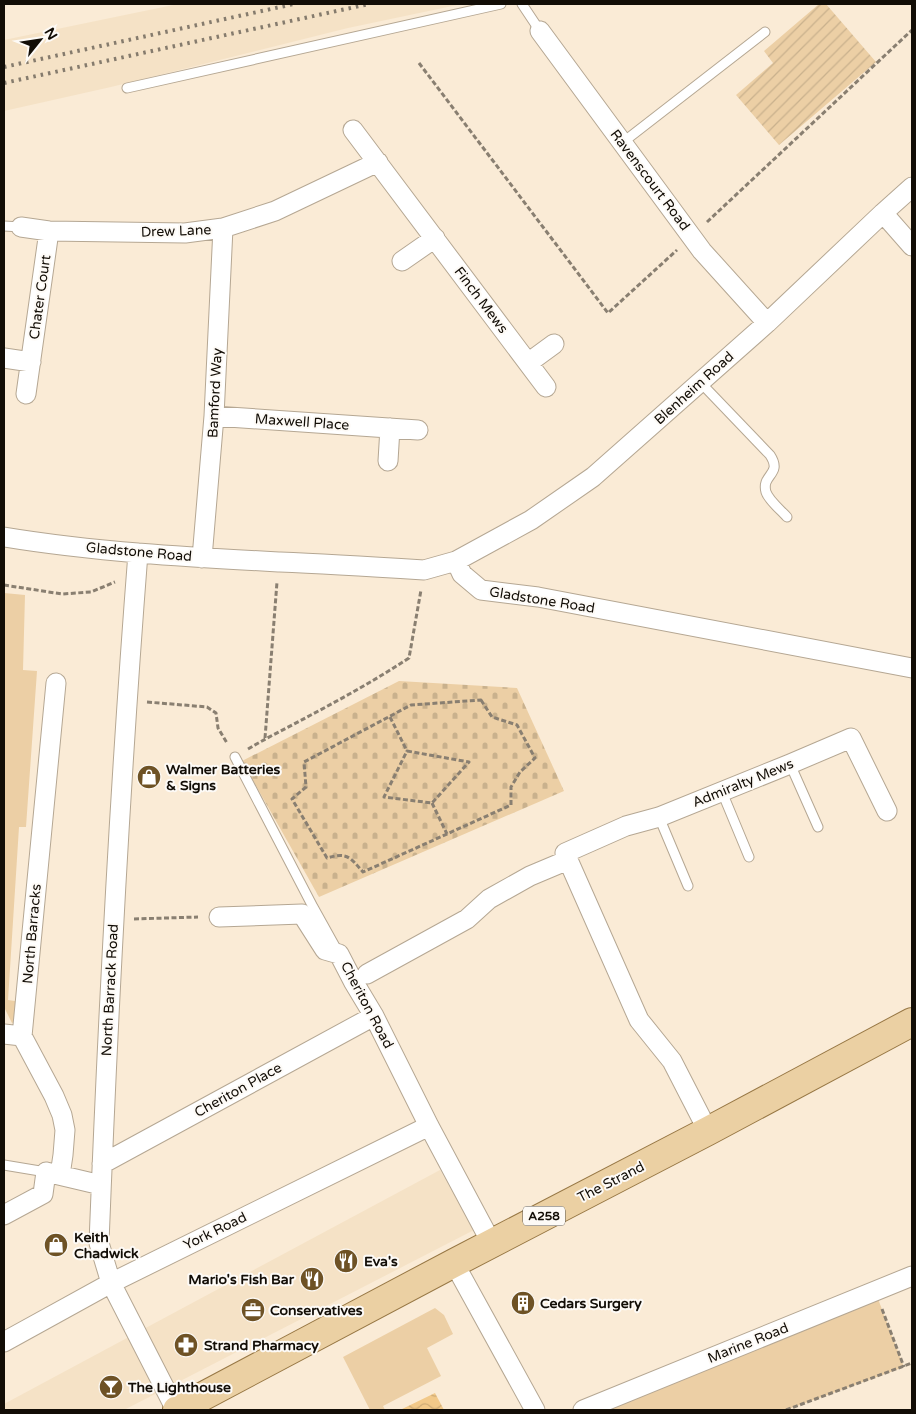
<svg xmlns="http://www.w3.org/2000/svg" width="916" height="1414" font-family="'Varela Round',sans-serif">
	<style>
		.built { fill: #f5e2c6 }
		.grass { fill: #eccfa5 }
		.cemetery { fill: url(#cemetery-stones) }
		.garden { fill: url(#garden-furrows) }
		.water { fill: url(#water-waves) }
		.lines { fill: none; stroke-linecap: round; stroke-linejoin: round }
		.service-casing { stroke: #b5a793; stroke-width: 11 }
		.minor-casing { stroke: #b5a793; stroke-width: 21 }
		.primary-casing { stroke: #977744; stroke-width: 30 }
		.path { stroke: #897f71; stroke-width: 3; stroke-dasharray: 5 2.5; stroke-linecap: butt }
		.service { stroke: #fff; stroke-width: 9 }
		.minor { stroke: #fff; stroke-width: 19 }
		.primary { stroke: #ebd0a3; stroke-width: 28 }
		.rail { stroke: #857b6d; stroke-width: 4; stroke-dasharray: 2.5 5; stroke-linecap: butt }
		.labels { text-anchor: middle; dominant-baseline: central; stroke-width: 4; stroke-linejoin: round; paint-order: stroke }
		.shield { fill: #fdfaf6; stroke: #58544e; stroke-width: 1 }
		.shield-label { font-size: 12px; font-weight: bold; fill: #120d06 }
		.street-label { font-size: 14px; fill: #120d06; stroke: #fdfaf6 }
		.poi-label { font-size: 14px; font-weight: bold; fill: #120d06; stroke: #fdfaf6; text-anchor: start }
	</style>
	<defs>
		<pattern id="cemetery-stones" width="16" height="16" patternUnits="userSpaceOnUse" patternTransform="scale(1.25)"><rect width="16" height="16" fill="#eccfa5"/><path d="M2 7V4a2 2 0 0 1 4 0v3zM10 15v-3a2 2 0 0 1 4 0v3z" fill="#c9b18d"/></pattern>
		<pattern id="garden-furrows" width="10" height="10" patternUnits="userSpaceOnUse" patternTransform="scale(1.25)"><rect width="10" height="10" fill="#eccfa5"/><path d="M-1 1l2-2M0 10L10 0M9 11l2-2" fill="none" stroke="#c9b18d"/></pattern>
		<pattern id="water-waves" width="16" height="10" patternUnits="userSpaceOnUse" patternTransform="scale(1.25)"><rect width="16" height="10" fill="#f2c989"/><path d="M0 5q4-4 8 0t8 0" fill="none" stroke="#ceab75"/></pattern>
	</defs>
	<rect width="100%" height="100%" fill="#faebd6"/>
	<path class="built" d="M178,4H462L348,28L111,87L4,111V40Z
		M440,1170L474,1230L124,1410H4V1404Z"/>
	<path class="grass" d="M4,593L25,595L23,670L37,671L26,827H19L8,1000L22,1002L17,1021L12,1023L4,1007Z
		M875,1291L904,1367L786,1410H583Z
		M435,1308L444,1315L453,1334L427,1348L441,1376L383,1406L385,1410H370L343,1357Z"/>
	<path class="cemetery" d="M399,681L517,688L564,791L319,897L242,761Z"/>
	<path class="garden" d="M819,4H826L876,62L779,145L736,95L773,63L764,51Z"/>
	<path class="water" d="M435,1393L444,1410H400Z"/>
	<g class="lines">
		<g class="service-casing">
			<path id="service" d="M522,4L540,31
				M127,88L501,4
				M622,143L765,32
				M4,226L21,227
				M700,382L770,455C783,475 761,474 766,492C769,501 781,510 787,517
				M235,757L313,907L338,952
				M790,764L818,827
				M722,792L749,857
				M659,817L688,886
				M4,1165L46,1172"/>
		</g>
		<g class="minor-casing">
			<path id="minor" d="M540,31L702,251L767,323
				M353,130L546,387
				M883,213L912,246
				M21,227L49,231L185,233L223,228L275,211L378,162
				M402,261L435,238
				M4,358L31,362
				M528,363L554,344
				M26,394L49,231
				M214,416L418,430
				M388,461L390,428
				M4,537C95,552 188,557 280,562C328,564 376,567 424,570L456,561L531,520L593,477L767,323L883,213L912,187
				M138,553C120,783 108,1013 99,1243L111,1283L176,1410
				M202,558L214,416L223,228
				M456,561L462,574L481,590L538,597L912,668
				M56,683L22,1036L54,1096L62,1115L65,1130L63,1155L60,1175
				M219,917L302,914L325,950L339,954L353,981L374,1016L429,1126L492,1244
				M367,974L467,919L489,899L530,876L568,860
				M4,1034L22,1036
				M708,1131L672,1061L639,1020L565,853L626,826L659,817L790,764L851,738L887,811
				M102,1164L374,1016
				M4,1215L43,1194L46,1172L101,1185
				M454,1263L535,1410
				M4,1342L111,1283L429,1126
				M583,1410L912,1276"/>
		</g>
		<g class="primary-casing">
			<path id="primary" d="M177,1410L454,1263L708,1131L912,1022"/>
		</g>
		<path class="path" d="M419,63L608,313L677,250
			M707,222L912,30
			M4,585L62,594L91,592L115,582
			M481,700L492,717L517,725L535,758L520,772L511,787V805L363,872C350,857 347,852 327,858L292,799L306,787L304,762L411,705Z
			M147,702L207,707L216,713L218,728L227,743
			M390,717L407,751
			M265,738L277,582
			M248,749C268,737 289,727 309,716C343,698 377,679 409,658L421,590
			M407,751L469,762L432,803L384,797Z
			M432,803L447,834
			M134,919L198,917
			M882,1309L904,1367
			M786,1410L912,1363"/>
		<use href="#service" class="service"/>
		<use href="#minor" class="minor"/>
		<use href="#primary" class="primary"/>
		<path class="rail" d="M4,67L294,4
			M4,83L369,4"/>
	</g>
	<defs>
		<g id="shop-disc" transform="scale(1.25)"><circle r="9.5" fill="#6e5225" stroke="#fdfaf6"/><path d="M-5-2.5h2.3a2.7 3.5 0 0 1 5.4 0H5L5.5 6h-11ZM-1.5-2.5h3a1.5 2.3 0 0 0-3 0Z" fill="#fff"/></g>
		<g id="restaurant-disc" transform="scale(1.25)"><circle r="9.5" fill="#6e5225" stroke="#fdfaf6"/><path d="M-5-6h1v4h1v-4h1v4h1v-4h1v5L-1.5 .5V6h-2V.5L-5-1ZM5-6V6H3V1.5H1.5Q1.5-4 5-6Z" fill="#fff"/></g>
		<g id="building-disc" transform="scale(1.25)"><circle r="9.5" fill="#6e5225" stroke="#fdfaf6"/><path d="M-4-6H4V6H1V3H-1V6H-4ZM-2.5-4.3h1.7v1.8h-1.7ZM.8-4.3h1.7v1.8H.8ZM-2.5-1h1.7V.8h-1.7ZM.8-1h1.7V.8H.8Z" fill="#fff"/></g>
		<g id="office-disc" transform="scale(1.25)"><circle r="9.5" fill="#6e5225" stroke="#fdfaf6"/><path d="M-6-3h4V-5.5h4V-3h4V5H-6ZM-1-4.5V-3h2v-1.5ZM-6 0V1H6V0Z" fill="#fff"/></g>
		<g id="pharmacy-disc" transform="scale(1.25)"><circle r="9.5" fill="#6e5225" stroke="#fdfaf6"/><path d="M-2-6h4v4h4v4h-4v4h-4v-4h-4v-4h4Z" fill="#fff"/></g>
		<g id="bar-disc" transform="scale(1.25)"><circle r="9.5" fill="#6e5225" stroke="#fdfaf6"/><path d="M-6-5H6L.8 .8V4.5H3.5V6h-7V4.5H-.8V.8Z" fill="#fff"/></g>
	</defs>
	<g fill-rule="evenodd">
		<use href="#shop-disc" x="149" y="777"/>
		<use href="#shop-disc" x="56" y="1245"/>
		<use href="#restaurant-disc" x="346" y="1261"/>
		<use href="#restaurant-disc" x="312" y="1279"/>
		<use href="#building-disc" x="523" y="1303"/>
		<use href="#office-disc" x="253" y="1310"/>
		<use href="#pharmacy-disc" x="186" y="1345"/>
		<use href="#bar-disc" x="111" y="1387"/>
	</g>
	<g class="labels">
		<rect class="shield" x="523" y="1206.5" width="42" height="19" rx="4"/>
		<g class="shield-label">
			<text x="544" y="1216">A258</text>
		</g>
		<g class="street-label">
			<text transform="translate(650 180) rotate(53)">Ravenscourt Road</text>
			<text transform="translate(176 231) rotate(-2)">Drew Lane</text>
			<text transform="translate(40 297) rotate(-82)">Chater Court</text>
			<text transform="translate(481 300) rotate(53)">Finch Mews</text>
			<text transform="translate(694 388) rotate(-42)">Blenheim Road</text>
			<text transform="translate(215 393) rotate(-87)">Bamford Way</text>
			<text transform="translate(302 422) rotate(4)">Maxwell Place</text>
			<text transform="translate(139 552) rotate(5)">Gladstone Road</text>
			<text transform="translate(542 600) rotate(9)">Gladstone Road</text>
			<text transform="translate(743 783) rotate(-22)">Admiralty Mews</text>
			<text transform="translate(32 934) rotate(-85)">North Barracks</text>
			<text transform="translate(110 990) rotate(-87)">North Barrack Road</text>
			<text transform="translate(367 1005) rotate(62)">Cheriton Road</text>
			<text transform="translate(238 1090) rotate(-29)">Cheriton Place</text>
			<text transform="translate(611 1182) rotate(-27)">The Strand</text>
			<text transform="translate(215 1231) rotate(-26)">York Road</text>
			<text transform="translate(748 1343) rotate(-22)">Marine Road</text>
		</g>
		<g class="poi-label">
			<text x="166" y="769">Walmer Batteries<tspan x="166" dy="16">&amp; Signs</tspan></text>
			<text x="74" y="1237">Keith<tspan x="74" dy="16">Chadwick</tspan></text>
			<text x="364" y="1261">Eva's</text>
			<text x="294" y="1279" text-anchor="end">Mario's Fish Bar</text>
			<text x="540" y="1303">Cedars Surgery</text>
			<text x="270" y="1310">Conservatives</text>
			<text x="204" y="1345">Strand Pharmacy</text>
			<text x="128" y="1387">The Lighthouse</text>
		</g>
	</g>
	<rect width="916" height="1414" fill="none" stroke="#120d06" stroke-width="10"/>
	<g transform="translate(40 40) rotate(60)" stroke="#fdfaf6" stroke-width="4" paint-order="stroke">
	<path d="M0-4L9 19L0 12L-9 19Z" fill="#120d06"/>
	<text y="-8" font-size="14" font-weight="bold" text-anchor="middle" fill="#120d06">N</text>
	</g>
</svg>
